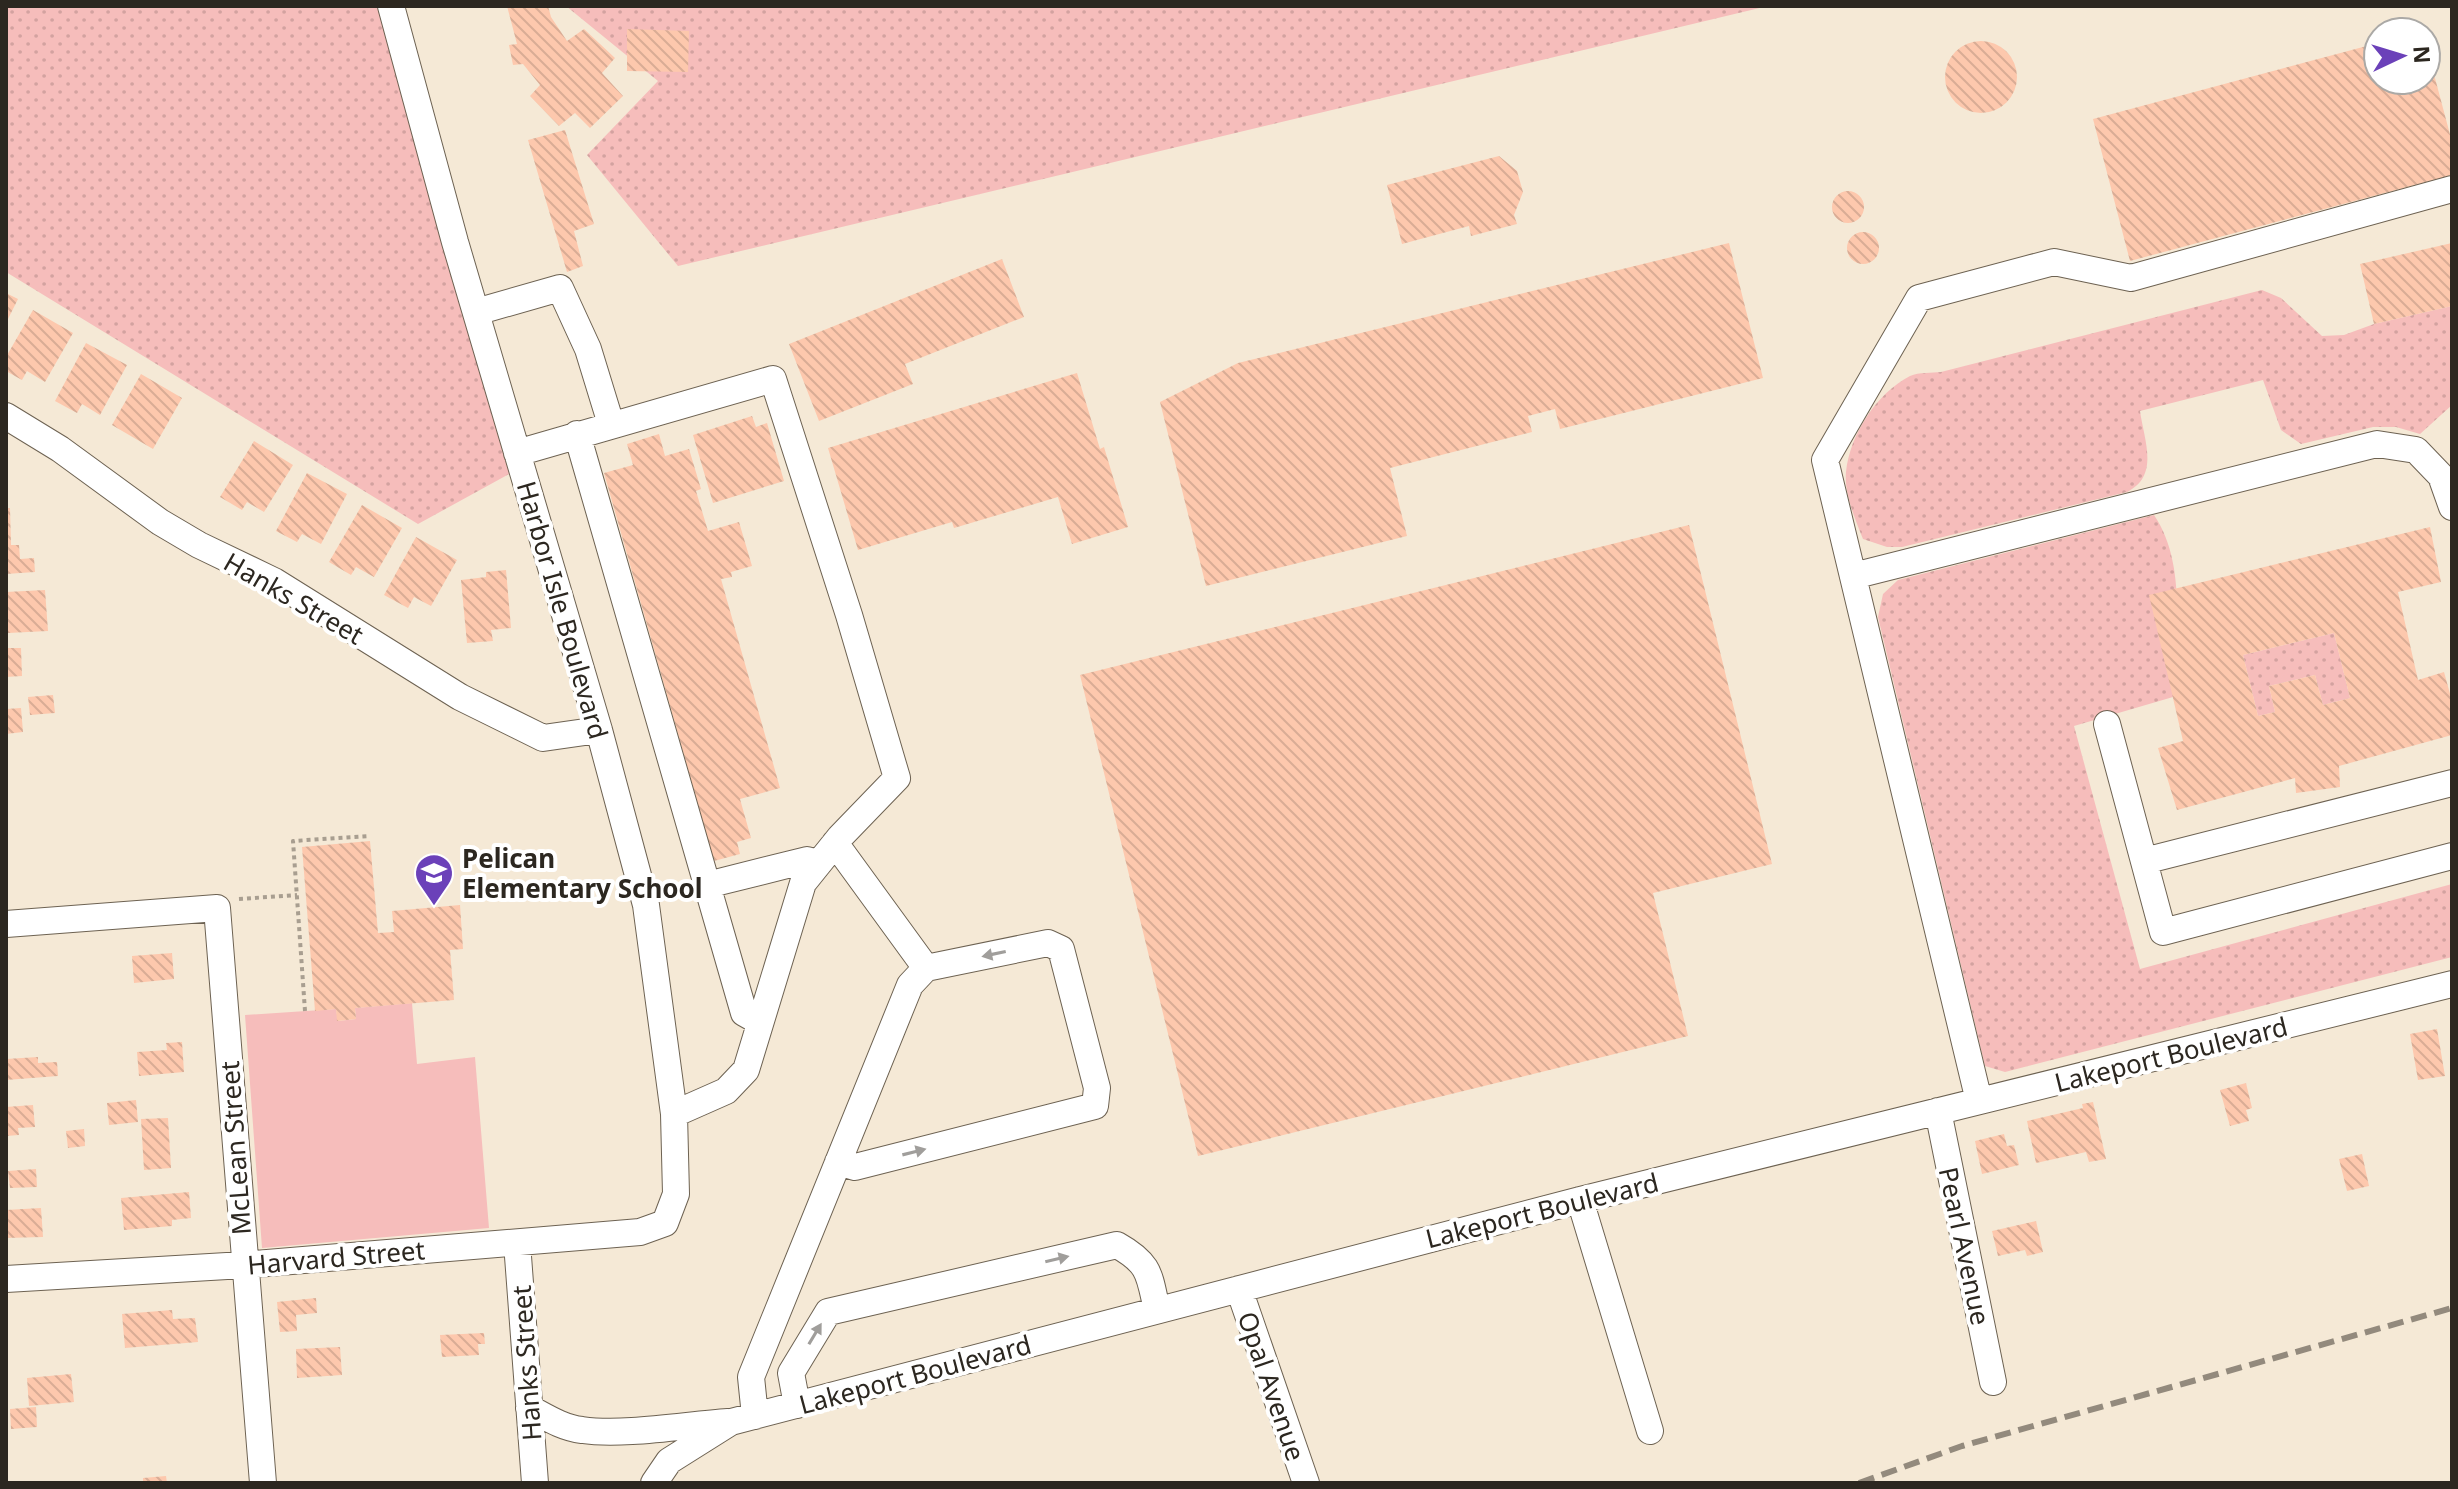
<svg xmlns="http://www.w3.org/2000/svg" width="2458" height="1489" font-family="'Noto Sans',sans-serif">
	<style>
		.grass { fill: url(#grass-dots) }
		.park { fill: #f6bdbb }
		.building { fill: url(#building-back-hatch); fill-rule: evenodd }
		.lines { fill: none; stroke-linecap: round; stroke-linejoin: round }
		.minor-casing { stroke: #6d6252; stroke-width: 28 }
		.path { stroke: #a89e90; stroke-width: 4; stroke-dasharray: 4 4; stroke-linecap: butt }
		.minor { stroke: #fff; stroke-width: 26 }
		.rail { stroke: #938a7d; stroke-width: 6; stroke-dasharray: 16 8; stroke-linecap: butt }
		.oneway { fill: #a09e9b }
		.labels { text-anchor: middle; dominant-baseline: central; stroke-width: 8; stroke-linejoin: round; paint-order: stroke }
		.street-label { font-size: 26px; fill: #2c2720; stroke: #fff }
		.poi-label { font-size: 26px; font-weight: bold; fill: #2c2720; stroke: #fff; text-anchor: start }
	</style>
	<defs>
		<pattern id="grass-dots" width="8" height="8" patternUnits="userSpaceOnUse" patternTransform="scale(2)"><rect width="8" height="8" fill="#f6bdbb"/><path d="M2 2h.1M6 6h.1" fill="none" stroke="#d3a2a0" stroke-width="1.8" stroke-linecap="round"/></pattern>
		<pattern id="building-back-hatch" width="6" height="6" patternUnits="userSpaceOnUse" patternTransform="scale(2)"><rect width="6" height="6" fill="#fdc8ad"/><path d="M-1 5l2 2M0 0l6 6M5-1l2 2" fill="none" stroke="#d9ac95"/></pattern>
	</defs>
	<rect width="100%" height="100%" fill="#f5e9d6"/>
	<path class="grass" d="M6,6H391L522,467L418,524L6,272Z
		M566,6H1768L678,266L587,155L658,81Z
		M2262,290L2281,298L2322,336L2344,335L2374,324L2452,306V405L2420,434L2396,427H2373L2301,444L2281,430L2263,380L2140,411C2144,440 2160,476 2127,492L1902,547H1887L1863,539C1855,519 1844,493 1846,472C1850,434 1877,393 1910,376C1919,372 1932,373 1941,372Z
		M2154,515C2188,565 2175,639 2173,697L2074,726L2140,969L2452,884V957L2005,1072L1985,1066L1878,617L1883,594L1898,580Z
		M2334,633L2350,698L2323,705L2315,675L2269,686L2275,712L2258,716L2243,655Z"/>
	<path class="park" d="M412,1003L417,1064L475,1057L489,1228L262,1248L245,1015L336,1009L338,1021L356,1019L355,1008Z"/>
	<path class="building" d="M507,6H548L551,17L567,41L584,29L615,58L602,73L623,96L590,128L575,113L559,126L530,96L540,85L523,64L513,65L509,45L517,44Z
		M627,29L689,31L688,72L627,71Z
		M1945 77a36 36 0 1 1 72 0a36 36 0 1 1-72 0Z
		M2378,43V80H2426L2427,48L2452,142V175L2130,261L2093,119Z
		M565,130L594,224L574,231L583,266L567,272L528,140Z
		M1499,156L1517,171L1523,192L1514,215L1517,224L1471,236L1469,226L1402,244L1387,185Z
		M1832 207a16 16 0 1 1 32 0a16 16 0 1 1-32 0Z
		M1847 248a16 16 0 1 1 32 0a16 16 0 1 1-32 0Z
		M1729,243L1763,378L1560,429L1555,409L1528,416L1532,432L1390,468L1407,536L1206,586L1160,402L1238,363Z
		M2452,243V306L2374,324L2360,264Z
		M1002,259L1024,317L905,364L913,384L819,421L789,344Z
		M6,293L18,299L6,323Z
		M33,310L73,333L45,382L27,371L22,380L6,371V357Z
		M86,343L127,365L100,415L82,404L77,413L55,401Z
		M1077,373L1100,449L1104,447L1128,527L1072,544L1058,497L954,528L952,522L858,550L828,448Z
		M141,374L182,398L153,449L112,425Z
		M752,416L756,427L767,423L784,481L713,503L693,435Z
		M659,434L665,456L689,449L701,489L696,491L708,531L739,522L752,566L731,572L732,577L721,579L780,788L740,799L751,838L737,842L740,854L714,861L604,473L633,465L627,444Z
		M254,441L293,465L264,512L247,502L242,510L220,497Z
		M307,473L347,494L321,544L302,534L297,542L276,531Z
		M362,505L402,528L374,577L356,567L351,575L329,562Z
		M6,508H10L11,545H19L20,559L34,558L35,572L6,574Z
		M1689,525L1772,864L1653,893L1688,1036L1198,1156L1080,675Z
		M2430,527L2441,582L2398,592L2418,680L2444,672L2452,701V735L2339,766L2340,787L2296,793L2295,778L2177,810L2158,748L2183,741L2149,595ZM2334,633L2350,698L2323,705L2315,675L2269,686L2275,712L2258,716L2243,655Z
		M416,537L457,560L431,606L414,597L408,608L384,595Z
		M506,570L511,628L491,630L493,641L467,643L461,580L486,577V572Z
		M45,590L48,631L8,633L6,592Z
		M6,648H21L22,676L6,677Z
		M53,695L55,713L30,715L28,697Z
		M21,708L23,732L6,734V709Z
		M370,841L378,933L394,932L392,911L460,905L463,949L450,950L454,1000L355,1008L356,1019L337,1021L336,1009L315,1011L302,847Z
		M172,953L174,979L134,983L132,956Z
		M2437,1029L2445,1076L2418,1080L2410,1034Z
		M182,1042L184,1072L139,1076L137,1052L167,1050L166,1043Z
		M38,1057V1063L57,1062L58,1076L6,1080V1059Z
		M2246,1083L2252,1108L2246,1110L2249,1121L2230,1126L2220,1090Z
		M136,1100L138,1122L109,1125L107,1103Z
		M2093,1102L2106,1159L2089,1162L2086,1152L2036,1163L2027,1121L2083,1108L2082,1104Z
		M33,1105L35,1127L18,1128L19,1135L6,1136V1107Z
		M168,1118L171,1168L144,1170L141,1119Z
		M84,1129L85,1146L68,1148L66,1131Z
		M2004,1134L2007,1146L2014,1145L2019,1165L1982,1174L1975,1141Z
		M2362,1154L2369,1186L2347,1191L2339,1159Z
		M36,1169L37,1187L10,1188L8,1171Z
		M189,1192L191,1218L172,1220V1226L124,1230L121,1198Z
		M41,1208L43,1237L6,1238V1210Z
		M2036,1221L2043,1252L2027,1256L2025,1250L1998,1256L1992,1231Z
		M316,1298L317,1313L296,1315L297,1331L280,1332L277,1302Z
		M172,1310L173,1319L195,1318L198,1342L125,1348L122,1314Z
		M484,1333L485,1344H478L479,1355L442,1357L440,1335Z
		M340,1347L342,1375L297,1378L296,1349Z
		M71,1374L74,1402L29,1406L27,1378Z
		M36,1407L37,1427L11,1429L10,1409Z
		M166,1476L167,1483H143V1478Z"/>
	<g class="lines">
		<g class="minor-casing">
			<path id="minor" d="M476,312L560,288L588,349L611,424
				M6,416L60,449L160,522L199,545L274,581L460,697L543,738L599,730
				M577,434L744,1013L760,1022
				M517,453L773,379L849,615L897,778L840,837L803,883L746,1070L726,1091L674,1114
				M1853,576L2377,444L2416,450L2441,476L2452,507
				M2107,724L2163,932L2452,856
				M835,843L926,968
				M2144,861L2452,783
				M707,885L807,860L819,863
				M6,924L217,908L263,1483
				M1979,1101L1825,460L1919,298L2054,262L2131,278L2452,189
				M1938,1111L1993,1382
				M1580,1200L1650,1431
				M517,1243L535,1483
				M6,1279L244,1265L640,1232L665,1223L676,1194L674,1114L646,905L599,730L455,242L391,6
				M1239,1289L1306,1483
				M797,1405L791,1373L828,1312L1117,1245C1151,1264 1149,1275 1157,1310
				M529,1408C546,1417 563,1428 582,1430C623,1436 685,1425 728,1422
				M755,1416L751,1377L910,985L926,968L1048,943L1061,949L1097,1088L1095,1106L855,1167L838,1162
				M654,1483L669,1461L731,1422L1580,1200L2452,984"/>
		</g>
		<path class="path" d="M239,899L297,895
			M305,1011L293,841L369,836"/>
		<use href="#minor" class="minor"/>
		<path class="rail" d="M1859,1483L1962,1446L2452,1308"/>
	</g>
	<defs><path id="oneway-solid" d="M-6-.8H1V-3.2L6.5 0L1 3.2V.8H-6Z" transform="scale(2)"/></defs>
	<g class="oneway">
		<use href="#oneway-solid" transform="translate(994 954) rotate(168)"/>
		<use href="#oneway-solid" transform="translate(914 1152) rotate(-14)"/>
		<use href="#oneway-solid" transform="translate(1057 1259) rotate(-13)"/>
		<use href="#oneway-solid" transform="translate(815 1334) rotate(-59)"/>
	</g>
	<defs>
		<g id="school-pin" transform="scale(2)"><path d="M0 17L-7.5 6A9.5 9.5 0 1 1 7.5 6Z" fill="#6b41b9" stroke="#fff"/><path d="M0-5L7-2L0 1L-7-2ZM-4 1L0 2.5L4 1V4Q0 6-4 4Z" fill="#fff"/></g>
	</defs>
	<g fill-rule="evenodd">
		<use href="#school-pin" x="434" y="873"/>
	</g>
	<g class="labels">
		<g class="street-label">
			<text transform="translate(294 598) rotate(30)">Hanks Street</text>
			<text transform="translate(563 610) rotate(74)">Harbor Isle Boulevard</text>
			<text transform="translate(2171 1054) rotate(-14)">Lakeport Boulevard</text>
			<text transform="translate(235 1148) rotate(-94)">McLean Street</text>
			<text transform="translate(1542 1210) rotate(-14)">Lakeport Boulevard</text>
			<text transform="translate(1965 1246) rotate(78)">Pearl Avenue</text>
			<text transform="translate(336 1257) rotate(-5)">Harvard Street</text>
			<text transform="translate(526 1363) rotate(-94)">Hanks Street</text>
			<text transform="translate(915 1374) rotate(-15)">Lakeport Boulevard</text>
			<text transform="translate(1272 1386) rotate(71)">Opal Avenue</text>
		</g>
		<g class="poi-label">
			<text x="462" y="858">Pelican<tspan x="462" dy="30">Elementary School</tspan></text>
		</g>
	</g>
	<rect width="2458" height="1489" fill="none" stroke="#2c2720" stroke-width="16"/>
	<g transform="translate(2402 56) rotate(86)"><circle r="38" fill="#ffffff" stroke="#aba9a6" stroke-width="2"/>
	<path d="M0-6L14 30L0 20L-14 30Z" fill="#6b41b9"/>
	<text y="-12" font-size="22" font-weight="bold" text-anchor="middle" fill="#2c2720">N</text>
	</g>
</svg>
